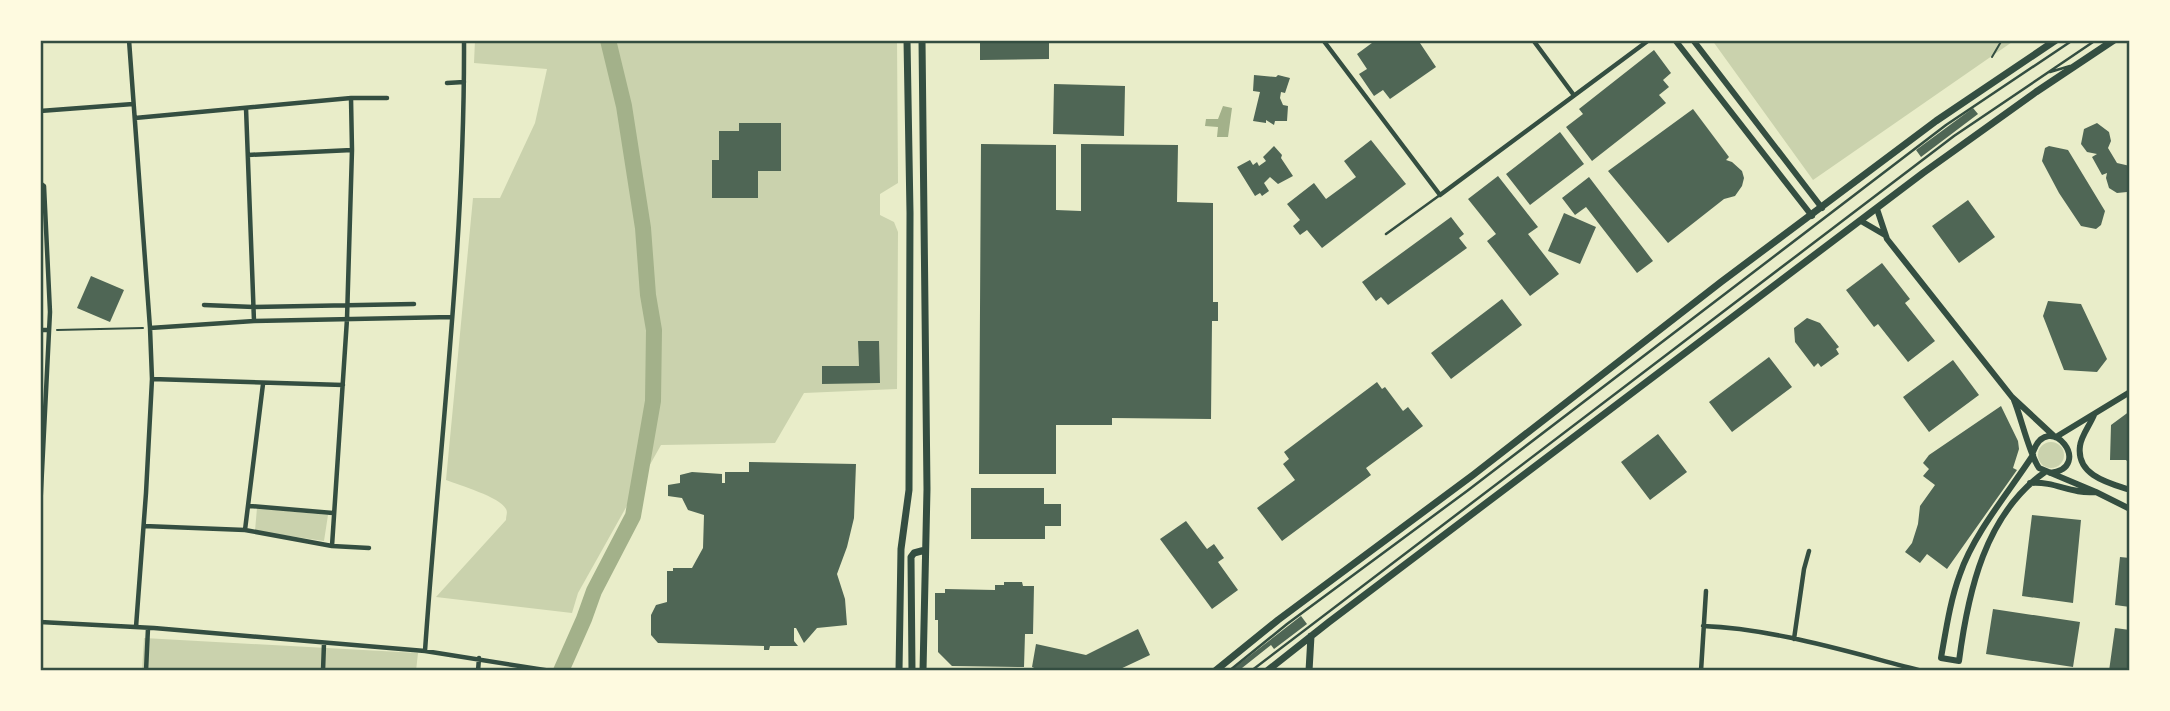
<svg xmlns="http://www.w3.org/2000/svg" width="2170" height="711" font-family="Inter,sans-serif">
	<style>
		.green { fill: #cad2ad }
		.water { fill: #a3b18a }
		.lines { fill: none; stroke-linecap: round; stroke-linejoin: round }
		.river { stroke: #a3b18a; stroke-width: 16 }
		.building { fill: #4f6655 }
		.path { stroke: #344e41; stroke-width: 2 }
		.service { stroke: #344e41; stroke-width: 2.5 }
		.minor { stroke: #344e41; stroke-width: 4.5 }
		.secondary { stroke: #344e41; stroke-width: 6 }
		.primary { stroke: #344e41; stroke-width: 7 }
		.neatline { fill: none; stroke: #344e41; stroke-width: 2.5 }
	</style>
	<rect width="100%" height="100%" fill="#e9edc9"/>
	<path class="green" d="M475,40H897L898,183L880,194V215L894,222L898,232L897,389L804,393L775,443L661,445L578,593L572,613L436,597L506,520C506,515 508,513 506,509C500,497 459,485 446,480L473,198H500L535,123L547,69L474,63Z
		M1712,40H2015L1813,180Z
		M2038 455a13 13 0 1 1 26 0a13 13 0 1 1-26 0Z
		M257,508L328,515L324,541L255,531Z
		M144,638L418,653L416,671H142Z"/>
	<path class="water" d="M1223,106L1232,108L1228,137H1217L1218,127L1205,126L1206,119H1218Z"/>
	<g class="lines">
		<path class="river" d="M561,671L584,619L594,591L633,516L653,401L654,330L648,295L643,228L624,106L608,40"/>
	</g>
	<path class="building" d="M980,40H1049V59L980,60Z
		M1376,40H1418L1436,67L1390,99L1383,90L1374,96L1359,74L1367,69L1357,54Z
		M1654,50L1671,73L1663,80L1669,87L1659,95L1666,103L1592,161L1566,127L1583,114L1579,109Z
		M1254,75L1276,77L1278,75L1290,78L1285,93L1281,92L1280,98L1283,105L1288,106L1287,121H1275L1274,125L1266,120V123L1253,121L1260,92L1253,91Z
		M1054,84L1125,86L1124,136L1053,134Z
		M1973,108L1978,114L1921,157L1916,150Z
		M1693,109L1729,157L1726,160L1732,162L1742,171L1744,178L1742,186L1735,196L1724,199L1668,243L1608,171Z
		M739,123H781V171H758V198H712V160H719V131H739Z
		M2097,123L2109,132L2111,141L2108,148L2117,163L2130,166V190L2127,192L2117,193L2109,188L2106,178L2107,173L2102,175L2092,157L2097,154L2087,152L2081,144L2084,129Z
		M1560,132L1584,164L1530,205L1506,174Z
		M1371,140L1406,184L1322,248L1307,230L1300,235L1296,230L1293,226L1300,220L1287,204L1314,183L1326,199L1356,177L1344,161Z
		M981,144L1056,145V210L1081,211V144L1178,145L1177,202L1213,203V302H1218V321H1212L1211,419L1112,418V425H1056V474H979Z
		M1274,146L1282,155L1281,158L1293,176L1278,184L1270,177L1264,183L1269,191L1262,196L1260,193L1255,196L1237,167L1250,160L1253,165L1257,162L1259,166L1266,161L1263,157Z
		M2049,146L2068,150L2105,211L2101,225L2096,229L2081,226L2059,193L2042,161L2045,148Z
		M1498,176L1538,227L1528,234L1559,274L1530,296L1487,241L1496,234L1468,199Z
		M1589,177L1653,261L1637,273L1586,207L1575,215L1562,198Z
		M1968,200L1995,237L1959,263L1932,226Z
		M1564,213L1596,227L1580,264L1548,251Z
		M1451,217L1464,234L1459,238L1467,248L1388,305L1381,297L1376,301L1362,282Z
		M1882,263L1910,299L1905,303L1935,341L1908,362L1878,324L1874,327L1846,290Z
		M91,276L124,290L110,322L77,308Z
		M1502,299L1522,325L1451,379L1431,353Z
		M2048,301L2081,304L2107,359L2097,372L2064,370L2043,316Z
		M1807,318L1820,323L1839,347L1836,349L1839,354L1821,367L1818,363L1814,367L1795,342L1794,328Z
		M858,341H879L880,383L822,384V366H859Z
		M1769,357L1792,387L1732,432L1709,402Z
		M1953,360L1979,395L1929,432L1903,397Z
		M1377,382L1382,389L1385,387L1403,411L1408,407L1423,426L1366,468L1371,475L1282,541L1257,508L1295,480L1283,464L1289,459L1284,452Z
		M2001,406L2018,441L2019,449L2013,468L2017,470L1947,569L1927,554L1920,563L1905,552L1912,543L1918,524L1920,506L1935,485L1923,476L1929,469L1923,463L1929,455Z
		M2130,411V464L2126,460H2110L2111,425Z
		M1658,434L1687,472L1650,500L1621,462Z
		M749,462L856,464L854,518L847,547L837,574L845,599L847,625L817,628L804,643L796,628H794V641L798,646H770L769,650H764V646L658,643L651,635V615L656,605L667,602V571H673V568H692L703,548L704,515L688,510L682,498L668,496V485L680,483V475L692,472L722,474V483H725V472H749Z
		M971,488H1044V504H1061V526H1045V539H971Z
		M2032,515L2081,520L2073,603L2022,596Z
		M1186,521L1207,549L1214,544L1224,558L1218,562L1238,590L1212,609L1160,539Z
		M2120,557L2130,558V607L2115,605Z
		M1004,582H1022L1023,586H1034L1033,634H1025L1024,667L952,666L938,652V620H935V593H945V589L995,590V585H1004Z
		M1993,609L2080,622L2073,667L1986,654Z
		M1301,616L1307,624L1274,649L1271,645L1242,668L1244,671H1230Z
		M2115,628L2130,630V671H2109Z
		M1138,629L1150,655L1116,671H1041L1032,667L1036,644L1086,655Z"/>
	<g class="lines">
		<path class="path" d="M1992,57L2002,40
			M57,330L143,328"/>
		<path class="service" d="M2050,72L2070,66
			M1386,234L1440,195
			M1229,671L1287,624L1467,491L1946,125L2073,40
			M1251,671L1954,136L2096,40"/>
		<path class="minor" d="M129,40L150,328L152,379L146,493L136,627
			M1323,40L1440,195L1649,40
			M1533,40L1573,94
			M447,83L464,82
			M246,108L254,321
			M40,111L133,104
			M135,118L351,98H387
			M248,155L352,150
			M40,183L44,186L50,312L40,511
			M204,305L254,307L414,304
			M150,328L254,321L452,317
			M40,330H49
			M152,379L343,385
			M250,506L333,513
			M144,526L245,530L332,546L369,548
			M245,530L263,384
			M332,546L347,319L352,150L351,98
			M40,622L154,628L425,651L551,671
			M1703,626C1777,629 1851,653 1923,671
			M1794,639L1804,569L1809,551
			M425,651C439,448 465,244 464,40
			M146,671L148,628
			M323,671L324,643
			M478,671L479,658
			M1701,671L1706,591"/>
		<path class="secondary" d="M1675,40L1812,216
			M1693,40L1822,208
			M1877,209L1887,239L2012,397L2055,437
			M1861,221L1885,235
			M2014,400C2021,417 2030,456 2039,468L2096,492L2130,509
			M2094,415C2090,425 2081,436 2080,446C2076,475 2108,483 2130,490
			M2056,437L2130,392
			M2033,452C2049,408 2095,468 2050,473
			M2033,455C2009,492 1974,533 1960,574C1950,601 1946,630 1941,658L1959,661C1968,592 1985,514 2045,472
			M2030,483C2056,481 2070,494 2095,492"/>
		<path class="primary" d="M922,40L927,489L923,671
			M899,671L901,549L909,490L910,213L907,40
			M912,671L911,557L914,553L925,550
			M1215,671L1278,620L1473,475L1721,282L1936,121L2056,40
			M1267,671L1329,622L1923,173L2036,92L2114,40
			M1309,671L1311,636"/>
	</g>
	<rect width="2170" height="711" fill="none" stroke="#fefae0" stroke-width="84"/>
	<rect x="42" y="42" width="2086" height="627" class="neatline"/>
</svg>
